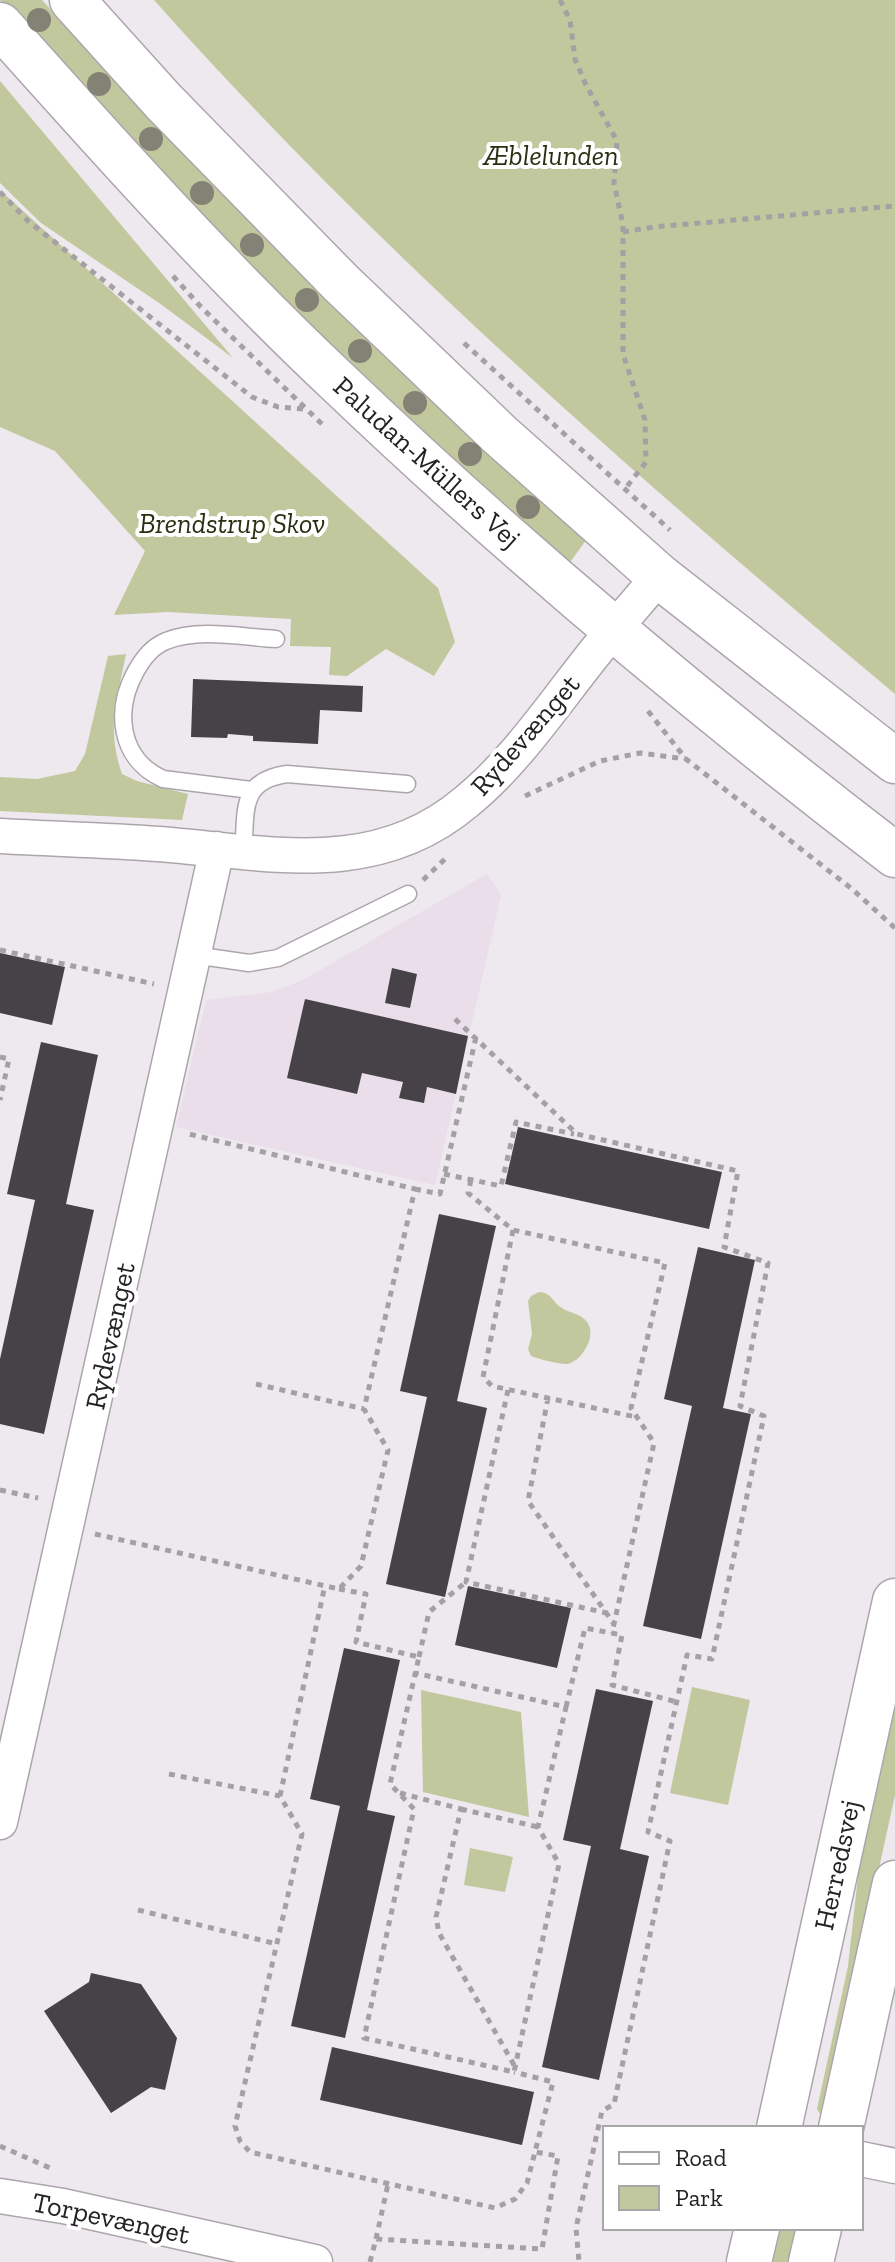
<svg xmlns="http://www.w3.org/2000/svg" width="895" height="2262" font-family="'Zilla Slab',serif">
	<style>
		.built { fill: #e9dee9 }
		.green { fill: #c1c89d }
		.building { fill: #474247 }
		.lines { fill: none; stroke-linecap: round; stroke-linejoin: round }
		.lane-casing { stroke: #aca6ac; stroke-width: 19 }
		.street-casing { stroke: #aca6ac; stroke-width: 37 }
		.secondary-casing { stroke: #aca6ac; stroke-width: 47 }
		.path { stroke: #a4a0a4; stroke-width: 5; stroke-dasharray: 6 6; stroke-linecap: butt }
		.lane { stroke: #fff; stroke-width: 16 }
		.street { stroke: #fff; stroke-width: 34 }
		.secondary { stroke: #fff; stroke-width: 44 }
		.tree { fill: #838274 }
		.labels { text-anchor: middle; dominant-baseline: central; stroke-width: 8; stroke-linejoin: round; paint-order: stroke }
		.park-label { font-size: 28px; font-style: italic; fill: #2b2e11; stroke: #fff }
		.street-label { font-size: 28px; fill: #242224; stroke: #fff }
	</style>
	<rect width="100%" height="100%" fill="#eee9ee"/>
	<path class="built" d="M487,874L501,895L435,1185L176,1127L206,1000L272,992L303,980Z"/>
	<path class="green" d="M0,0H42C120,86 198,171 280,253C380,351 484,444 587,539L568,565L317,335L64,71Z
		M154,0H895V694C635,476 379,253 154,0Z
		M0,81L233,358L162,305L41,223L0,183Z
		M0,190L438,588L455,642L434,676L386,649L347,676L329,675L331,647L290,646L291,619L168,612L114,615L145,551L55,451L0,427Z
		M126,654C117,700 106,728 122,774L137,781L188,794L182,820L0,811V777L37,779L75,771L85,754L108,656Z
		M539,1292C551,1293 551,1299 559,1306C567,1313 581,1313 587,1322C597,1335 583,1360 568,1364C562,1365 538,1359 531,1356L528,1349L532,1334L528,1301L531,1296Z
		M895,1672V1795L826,2111L820,2114L817,2109L848,1966L863,1832Z
		M692,1687L750,1700L728,1805L670,1793Z
		M421,1690L521,1712L529,1817L423,1792Z
		M470,1848L513,1857L505,1892L464,1885Z
		M775,2228H799L792,2262H767Z"/>
	<path class="building" d="M193,679L363,686L362,712L320,710L318,744L253,741V736L228,734L227,738L191,737Z
		M0,953L65,967L52,1025L0,1013Z
		M392,968L417,974L410,1008L385,1003Z
		M305,999L468,1036L456,1094L427,1087L424,1103L399,1098L403,1082L362,1073L357,1094L287,1078Z
		M41,1042L98,1055L66,1204L94,1210L44,1434L0,1424V1359L35,1200L7,1194Z
		M518,1127L722,1172L709,1229L505,1184Z
		M439,1214L496,1226L457,1401L487,1408L445,1597L386,1584L427,1397L400,1391Z
		M698,1247L755,1260L723,1408L751,1414L701,1639L643,1626L692,1406L664,1399Z
		M468,1586L571,1608L557,1668L455,1645Z
		M344,1648L400,1660L367,1810L395,1816L345,2038L291,2026L340,1806L310,1799Z
		M596,1689L653,1701L620,1849L649,1856L599,2080L542,2067L591,1846L563,1840Z
		M91,1973L141,1984L177,2038L165,2090L151,2087L111,2113L44,2011L89,1982Z
		M332,2047L534,2092L522,2145L320,2100Z"/>
	<g class="lines">
		<g class="lane-casing">
			<path id="lane" d="M251,790L163,779C119,759 114,710 136,671C144,657 152,647 166,641C199,628 241,637 276,639
				M243,852C247,812 238,781 287,774L407,784
				M194,955L249,963L278,958L408,894"/>
		</g>
		<g class="street-casing">
			<path id="street" d="M0,836C52,839 105,840 158,844C266,852 374,880 466,802C514,763 551,708 589,660C611,632 636,604 659,576
				M0,1822L217,849
				M861,2159L895,2166
				M0,2196L63,2206L315,2262"/>
		</g>
		<g class="secondary-casing">
			<path id="secondary" d="M72,0L164,102L341,283L500,435L659,576L895,761
				M0,25C109,147 219,270 338,382C514,550 702,707 895,855
				M779,2128L895,1601
				M841,2128L895,1883
				M749,2262L757,2228
				M811,2262L819,2228"/>
		</g>
		<path class="path" d="M560,0L570,20L575,59L586,85L617,141L614,183L623,225V354L645,420L646,462L625,489
			M0,192L28,221L252,397L278,407L304,409
			M623,232L654,227L895,206
			M173,276L201,307L325,427
			M464,343L670,530
			M648,711L686,759L852,889L895,928
			M525,796L600,761L640,753L686,759
			M423,880L445,859
			M0,950L154,984
			M455,1019L577,1134L738,1171L724,1247L768,1263L740,1406L764,1416L712,1659L687,1655L648,1832L670,1841L614,2104L602,2111L576,2228L579,2262
			M0,1057L9,1059L0,1100
			M444,1174L501,1186L516,1122L574,1134
			M471,1180L468,1193L513,1230L665,1263L631,1408L654,1443L612,1633
			M415,1189L440,1194L476,1037
			M513,1230L483,1377L492,1386L636,1417
			M256,1384L364,1409
			M508,1390L466,1582L607,1613
			M548,1398L528,1501L614,1624
			M0,1490L38,1498
			M95,1534L339,1589L361,1566L388,1450L364,1409L415,1189L185,1133
			M339,1589L366,1594L356,1642L419,1657L390,1784L414,1809L364,2038L514,2072L559,1864L538,1827L566,1707L415,1673
			M419,1657L429,1612L466,1582
			M566,1707L585,1628L622,1635L612,1685L677,1702
			M169,1774L280,1796L302,1834L235,2126L240,2141L250,2152L495,2208L515,2199L527,2183L553,2082L514,2072
			M400,1793L461,1809L436,1917L439,1933L514,2065
			M280,1796L325,1585
			M461,1809L538,1827
			M138,1910L277,1944
			M0,2146L50,2168
			M376,2239L388,2184
			M370,2262L376,2239L542,2249L558,2156L535,2152"/>
		<use href="#lane" class="lane"/>
		<use href="#street" class="street"/>
		<use href="#secondary" class="secondary"/>
	</g>
	<g class="tree">
		<circle cx="39" cy="20" r="12"/>
		<circle cx="99" cy="84" r="12"/>
		<circle cx="151" cy="139" r="12"/>
		<circle cx="202" cy="193" r="12"/>
		<circle cx="252" cy="245" r="12"/>
		<circle cx="307" cy="300" r="12"/>
		<circle cx="360" cy="351" r="12"/>
		<circle cx="415" cy="403" r="12"/>
		<circle cx="470" cy="454" r="12"/>
		<circle cx="528" cy="507" r="12"/>
	</g>
	<g class="labels">
		<g class="park-label">
			<text x="551" y="155">Æblelunden</text>
			<text x="232" y="523">Brendstrup Skov</text>
		</g>
		<g class="street-label">
			<text transform="translate(427 462) rotate(42)">Paludan-Müllers Vej</text>
			<text transform="translate(525 735) rotate(-49)">Rydevænget</text>
			<text transform="translate(110 1336) rotate(-78)">Rydevænget</text>
			<text transform="translate(837 1865) rotate(-78)">Herredsvej</text>
			<text transform="translate(111 2218) rotate(12)">Torpevænget</text>
		</g>
	</g>
	<rect x="603" y="2126" width="260" height="104" fill="#ffffff" stroke="#a7a7a7" stroke-width="2"/>
	<rect x="619" y="2152" width="40" height="12" fill="#ffffff" stroke="#a7a7a7" stroke-width="2"/>
	<text x="675" y="2166" font-size="24" fill="#242224">Road</text>
	<rect x="619" y="2186" width="40" height="24" fill="#c1c89d" stroke="#a7a7a7" stroke-width="2"/>
	<text x="675" y="2206" font-size="24" fill="#242224">Park</text>
</svg>
